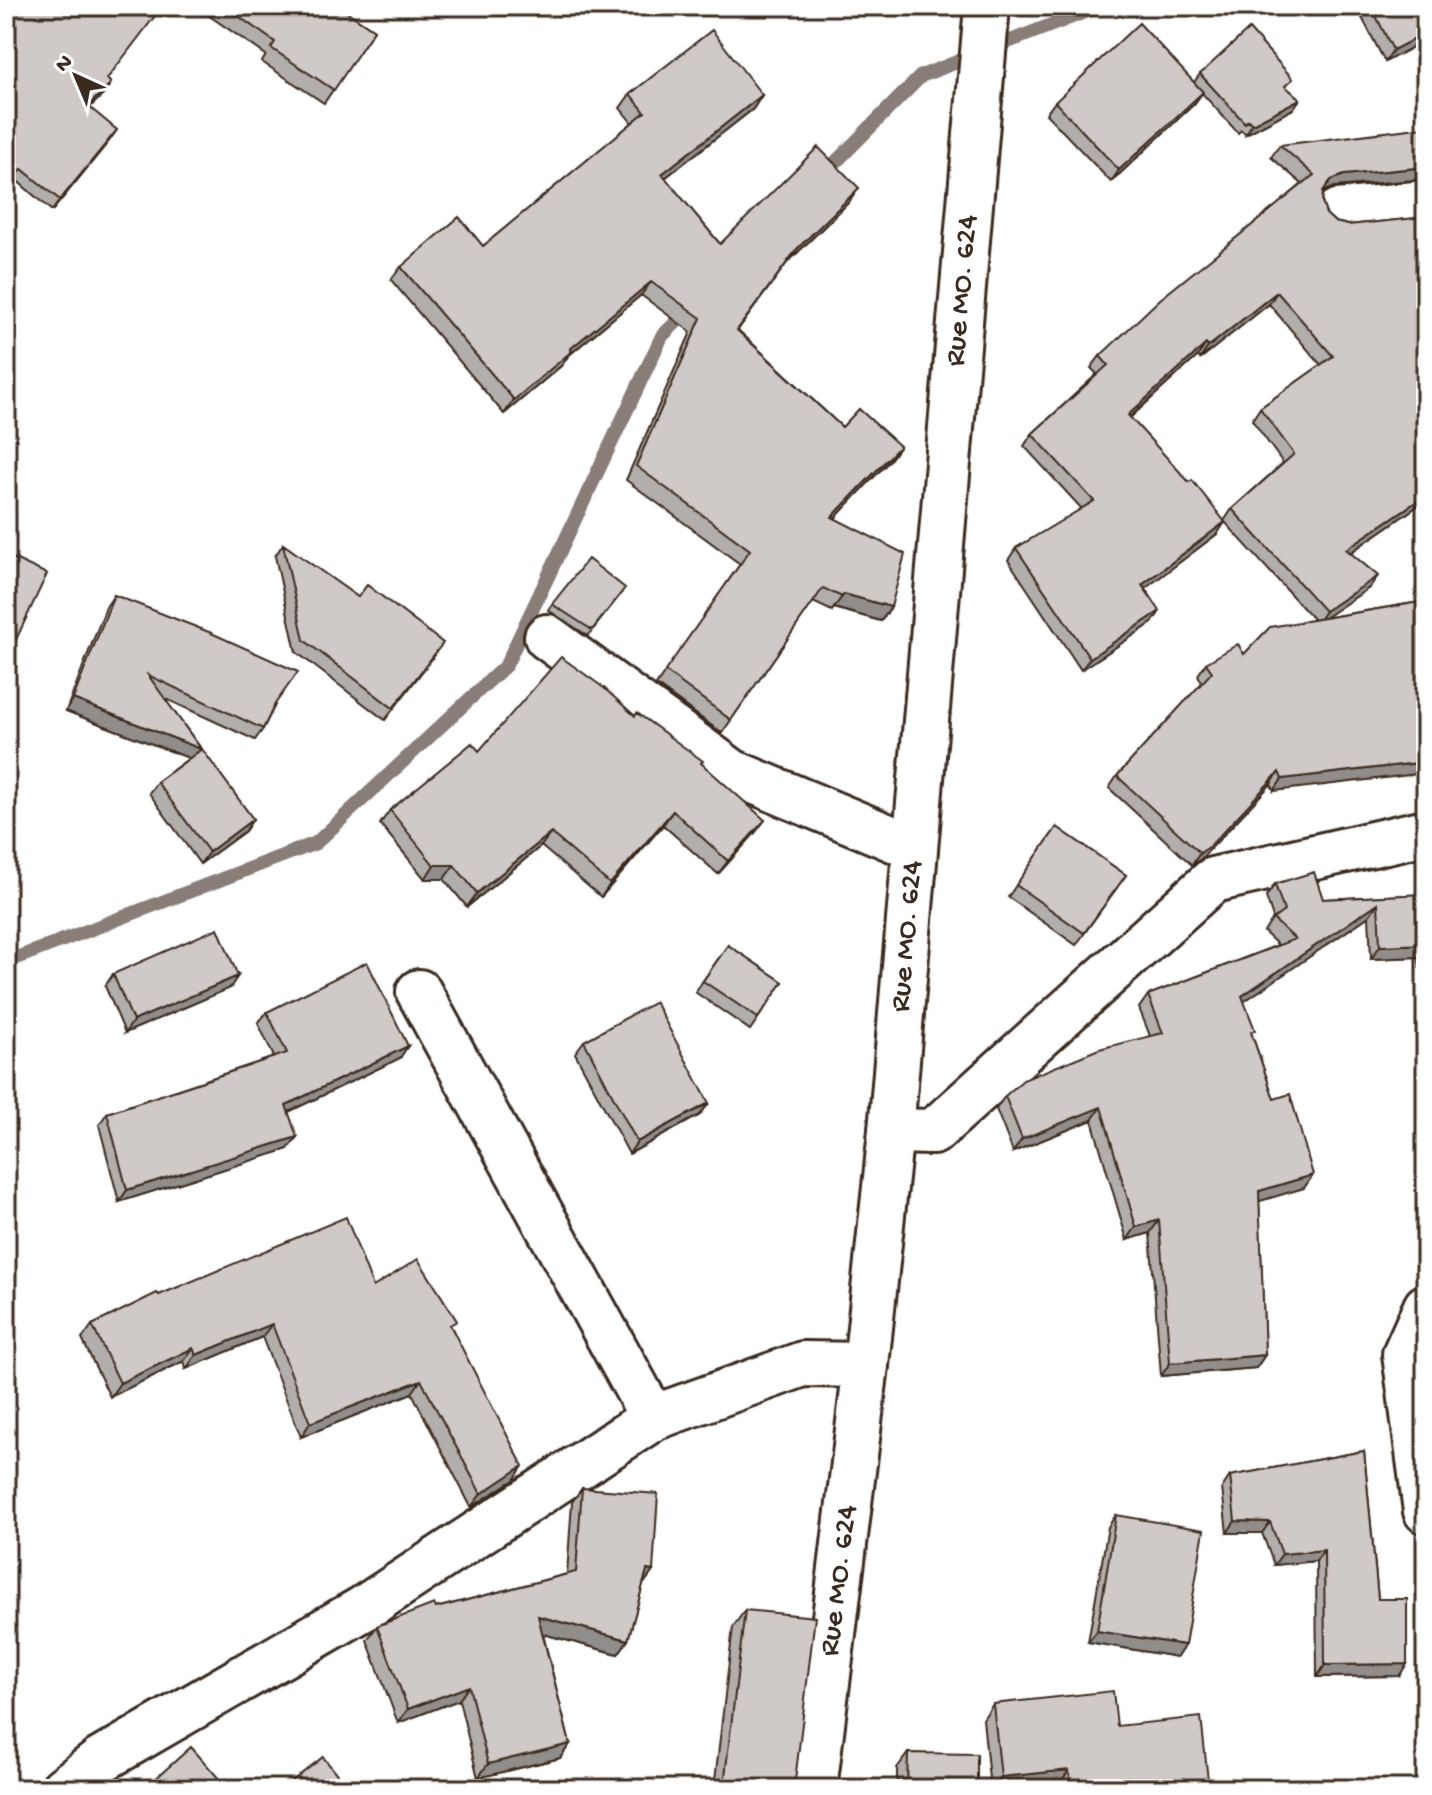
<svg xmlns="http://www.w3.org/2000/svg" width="1432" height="1795" font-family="'Gochi Hand',sans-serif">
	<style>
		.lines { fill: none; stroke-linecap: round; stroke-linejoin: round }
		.stream { stroke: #887e77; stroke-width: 14 }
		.minor-casing { stroke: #3b2a1e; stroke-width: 50 }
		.tertiary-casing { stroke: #3b2a1e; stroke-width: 50 }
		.minor { stroke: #fff; stroke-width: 44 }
		.tertiary { stroke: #fff; stroke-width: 44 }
		.wall { fill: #b2aeab; stroke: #3b2a1e; stroke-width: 2; fill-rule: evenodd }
		.shaded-wall { fill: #918d8b; stroke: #3b2a1e; stroke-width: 2 }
		.building { fill: #cfcac7; stroke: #3b2a1e; stroke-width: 2 }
		.labels { text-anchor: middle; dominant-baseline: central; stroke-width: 8; stroke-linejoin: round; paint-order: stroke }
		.street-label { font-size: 30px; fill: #3b2a1e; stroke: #fff }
	</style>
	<rect width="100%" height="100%" fill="#fff"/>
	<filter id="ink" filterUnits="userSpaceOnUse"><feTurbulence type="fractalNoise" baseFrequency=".0125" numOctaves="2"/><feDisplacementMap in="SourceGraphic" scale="16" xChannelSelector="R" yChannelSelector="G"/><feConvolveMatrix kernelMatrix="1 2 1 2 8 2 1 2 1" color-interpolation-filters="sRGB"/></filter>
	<g filter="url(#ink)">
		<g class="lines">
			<path class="stream" d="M823,175L921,76L1100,6
				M6,962L316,843L506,665L662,336L690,309"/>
			<g class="minor-casing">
				<path id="minor" d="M1338,212L1426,203
					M547,637L732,772L915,848
					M419,992L653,1418
					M891,1131L933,1132L1213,880L1426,832
					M1426,1307L1405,1354L1426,1511
					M63,1789L101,1760L364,1608L653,1418L803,1364L866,1365"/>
			</g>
			<g class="tertiary-casing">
				<g id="tertiary">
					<path id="s1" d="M814,1789L866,1365L891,1131L987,6"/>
				</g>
			</g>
			<use href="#minor" class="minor"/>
			<use href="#tertiary" class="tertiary"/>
		</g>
		<path class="wall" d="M6,6L107,79L104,94L90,107L110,140L52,211L15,179L6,190Z
			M195,6H338L374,30L324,103L262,62L266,55Z
			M1356,6H1426L1385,62Z
			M1200,74L1287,88L1300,99L1293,109L1246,134L1241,130L1238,133L1202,93L1194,104L1111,182L1046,114L1055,102L1194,82Z
			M630,94L762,95L753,109L665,178L720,244L849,202L787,263L738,330L842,427L890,460L835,518L891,607L881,621L834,608L832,611L813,602L722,733L656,685L740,564L626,480L691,332L641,295L568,356L562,365L504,414L391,280L401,267L483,246L632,123L620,108Z
			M1280,145L1423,178L1335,187L1323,192L1322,202L1326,214L1335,222L1348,225L1426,217V503L1425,501L1350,553L1369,588L1323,618L1426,601L1274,791L1271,784L1201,859L1192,865L1109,788L1117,776L1202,683L1198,675L1206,663L1244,654L1314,620L1225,522L1217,534L1145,588L1160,611L1152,623L1081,670L1008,560L1016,548L1082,509L1024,446L1032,434L1097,374L1091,368L1100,356L1302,184L1271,157ZM1269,304L1321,365L1260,408L1252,420L1283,463L1232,509L1224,521L1130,418L1198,356L1200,359Z
			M283,544L435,655L385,720L296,652L275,556Z
			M6,555L13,646L6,656Z
			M621,594L588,636L548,610L552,604Z
			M114,595L275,705L263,729L255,740L164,698L253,819L245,831L200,864L149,793L157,782L189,758L66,711L106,607Z
			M635,716L701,763L755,833L718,874L663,825L601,897L541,846L467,907L444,879H425L380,824L390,810L479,751Z
			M1057,827L1126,875L1076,945L1008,897Z
			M1275,884L1323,899L1426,894V966L1420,967L1418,957L1371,959L1369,916L1244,1001L1252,1035L1274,1099L1313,1175L1304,1188L1259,1201L1265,1355L1256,1368L1161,1376L1150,1233L1127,1240L1092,1120L1013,1152L996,1109L1005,1096L1150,1036L1139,1008L1148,995L1278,945L1264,932L1273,918L1266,897Z
			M728,945L783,982L750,1030L695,992Z
			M113,974L230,988L125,1033L105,986Z
			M267,1012L400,1058L288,1112V1149L119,1202L99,1125L107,1113L274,1057L258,1023Z
			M584,1041L709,1103L700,1115L629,1154L575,1053Z
			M373,1287L452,1328L514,1480L471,1507L412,1393L301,1437L262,1337L186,1369L184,1361L110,1397L82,1339L92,1325L159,1295Z
			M1364,1451L1378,1599L1399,1676L1317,1677L1316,1561L1274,1565L1262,1533H1227L1222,1488L1230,1476Z
			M582,1488L653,1571L643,1584L628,1640L618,1654L543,1634L570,1744L560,1758L478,1778L459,1700L398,1723L367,1640L377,1626L436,1608L567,1574L572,1502Z
			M1116,1515L1185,1645L1177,1657L1088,1642L1108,1527Z
			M745,1610L794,1789H714L733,1627Z
			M993,1704L1117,1726L1209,1789H1059V1785L1022,1789H990L983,1719Z
			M908,1753L977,1789H897V1768Z"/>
		<path class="shaded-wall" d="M1426,33V40L1385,62L1393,50Z
			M111,83L104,94L80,116L88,106Z
			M1203,92L1194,104L1111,182L1119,170Z
			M762,95L753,109L652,188L662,174Z
			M1300,99L1293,109L1246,134L1252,124Z
			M117,130L110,140L52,211L60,200Z
			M1426,167V179L1335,187L1323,192L1331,180L1344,175Z
			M859,188L849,202L787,263L797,249Z
			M651,282L641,295L568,356L562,365L504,414L514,400L570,349Z
			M1277,292L1269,304L1200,359L1208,347Z
			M1206,344L1198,356L1119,427L1128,415Z
			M900,446L890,460L823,531L832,517Z
			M1426,495L1425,501L1338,561L1346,549Z
			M1225,522L1217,534L1134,597L1142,585Z
			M1378,576L1369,588L1317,623L1325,611Z
			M844,594L891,607L881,621L834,608Z
			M1160,611L1152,623L1081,670L1090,658Z
			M73,699L201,749L194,760L66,711Z
			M1426,762V773L1274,791L1282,779Z
			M1279,772L1271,784L1201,859L1192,865L1200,853Z
			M673,811L663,825L601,897L610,884Z
			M253,819L245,831L200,864L209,852Z
			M765,820L755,833L718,874L728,861Z
			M551,833L541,846L467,907L477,893Z
			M434,865H454L444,879H425Z
			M1378,903L1369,916L1233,1009L1242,996Z
			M1426,944L1418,957L1371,959L1380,946Z
			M1426,958V966L1420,967Z
			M238,976L230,988L125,1033L133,1021Z
			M408,1046L400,1058L278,1117L286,1105Z
			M709,1103L700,1115L629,1154L637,1142Z
			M1101,1107L1092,1120L1013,1152L1022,1139Z
			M297,1137L288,1149L119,1202L127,1190Z
			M1313,1175L1304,1188L1250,1204L1259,1191Z
			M1159,1220L1150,1233L1127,1240L1136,1227Z
			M272,1324L262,1337L186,1369L196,1355Z
			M193,1348L184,1361L110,1397L120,1383Z
			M1265,1355L1256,1368L1161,1376L1170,1363Z
			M421,1380L412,1393L301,1437L310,1423Z
			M523,1466L514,1480L471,1507L481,1494Z
			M1235,1521L1270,1522L1262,1533H1227Z
			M1324,1550L1316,1561L1274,1565L1282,1554Z
			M647,1570L653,1571L643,1585Z
			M538,1616L628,1640L618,1654L528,1630Z
			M1097,1631L1185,1645L1177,1657L1088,1642Z
			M1407,1664L1399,1676L1317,1677L1325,1665Z
			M469,1686L459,1700L398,1723L408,1709Z
			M570,1744L560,1758L478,1778L488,1764Z
			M1069,1770L1059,1785L1022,1789H993L1001,1777Z
			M724,1785L757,1789H722Z"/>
		<path class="building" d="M6,6H158L161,8L107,79L111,83L88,106L117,130L60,200L22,169L9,184L6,182Z
			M224,6H338L374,30L334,90L271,48L275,42Z
			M1371,6H1426V33L1393,50Z
			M1139,23L1203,92L1119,170L1055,102Z
			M1249,29L1293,79L1285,86L1300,99L1252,124L1248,120L1245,123L1200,74Z
			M712,30L762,95L662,174L720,244L818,147L859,188L797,249L737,330L842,427L859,409L900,446L832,517L905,554L891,607L844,594L842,597L823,588L731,720L665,671L750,550L636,466L701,318L651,282L570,349L572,351L514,400L401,267L459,217L483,246L645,112L630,94Z
			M1426,127V167L1344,175L1331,180L1323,191L1322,202L1326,214L1335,222L1348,225L1426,217V495L1346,549L1378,576L1325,611L1232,509L1294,454L1260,408L1333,356L1277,292L1208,347L1206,344L1128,415L1189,482L1192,480L1225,522L1142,585L1160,611L1090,658L1016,548L1094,501L1032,434L1108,365L1100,356L1159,300L1314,175L1280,145Z
			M283,544L358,597L367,585L443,643L393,708L304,640Z
			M6,555L47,574L13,646L6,643Z
			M588,559L625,588L592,630L552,604Z
			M114,595L209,632L298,672L275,704L263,729L148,675L201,749L73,699Z
			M1426,601V762L1282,779L1279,772L1209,847L1200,853L1117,776L1212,672L1206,663L1238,644L1244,654L1270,627Z
			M561,657L604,688L635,716L637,713L703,761L701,763L765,820L728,861L673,811L610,884L551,833L477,893L454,865H434L390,810L472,743L479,751Z
			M202,749L253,819L209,852L157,782Z
			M1057,827L1126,875L1084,933L1016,885Z
			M1314,872L1323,899L1426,894V944L1380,946L1378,903L1242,996L1255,1030L1251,1032L1274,1099L1290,1094L1313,1175L1259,1191L1265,1355L1170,1363L1159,1220L1136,1227L1101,1107L1022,1139L1005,1096L1023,1080L1099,1049L1163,1033L1148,995L1295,939L1273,919L1284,911L1275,884Z
			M218,928L238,976L133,1021L113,974Z
			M728,945L783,982L758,1018L703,981Z
			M367,962L408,1046L286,1105L297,1137L127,1190L107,1113L287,1053L267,1012Z
			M655,1002L709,1103L637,1142L584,1041Z
			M346,1217L373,1287L418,1259L457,1321L450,1325L523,1466L481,1494L421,1380L310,1423L272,1324L196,1355L193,1348L120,1383L92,1325L157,1293L159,1295Z
			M1364,1451L1378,1599H1407V1664L1325,1665L1324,1550L1282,1554L1270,1522L1235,1521L1230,1476Z
			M582,1488L658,1494L653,1571L647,1570L628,1640L538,1616L570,1744L488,1764L469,1686L408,1709L377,1626L434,1604L436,1608L576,1572Z
			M1116,1515L1204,1530L1185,1645L1097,1631Z
			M745,1610L815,1617L794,1789H757L724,1785Z
			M1113,1691L1117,1726L1201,1717L1209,1789H1071L1069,1770L1001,1777L993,1704Z
			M191,1747L228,1789H144Z
			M908,1753L977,1754V1789H907Z
			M323,1757L349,1789H282Z"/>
	</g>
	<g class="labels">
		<g class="street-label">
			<text stroke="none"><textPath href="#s1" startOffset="1506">Rue MO. 624</textPath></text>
			<text stroke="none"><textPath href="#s1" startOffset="858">Rue MO. 624</textPath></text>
			<text stroke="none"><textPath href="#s1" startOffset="210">Rue MO. 624</textPath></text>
		</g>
	</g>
	<rect width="1432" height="1795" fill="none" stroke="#fff" stroke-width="32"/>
	<rect x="16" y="16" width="1400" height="1763" fill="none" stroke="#3b2a1e" stroke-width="3" filter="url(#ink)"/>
	<g transform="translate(76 76) rotate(316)" stroke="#ffffff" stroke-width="6" paint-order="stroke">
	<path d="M0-6L14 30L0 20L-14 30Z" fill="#3b2a1e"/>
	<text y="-12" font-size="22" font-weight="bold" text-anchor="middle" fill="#3b2a1e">N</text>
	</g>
</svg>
